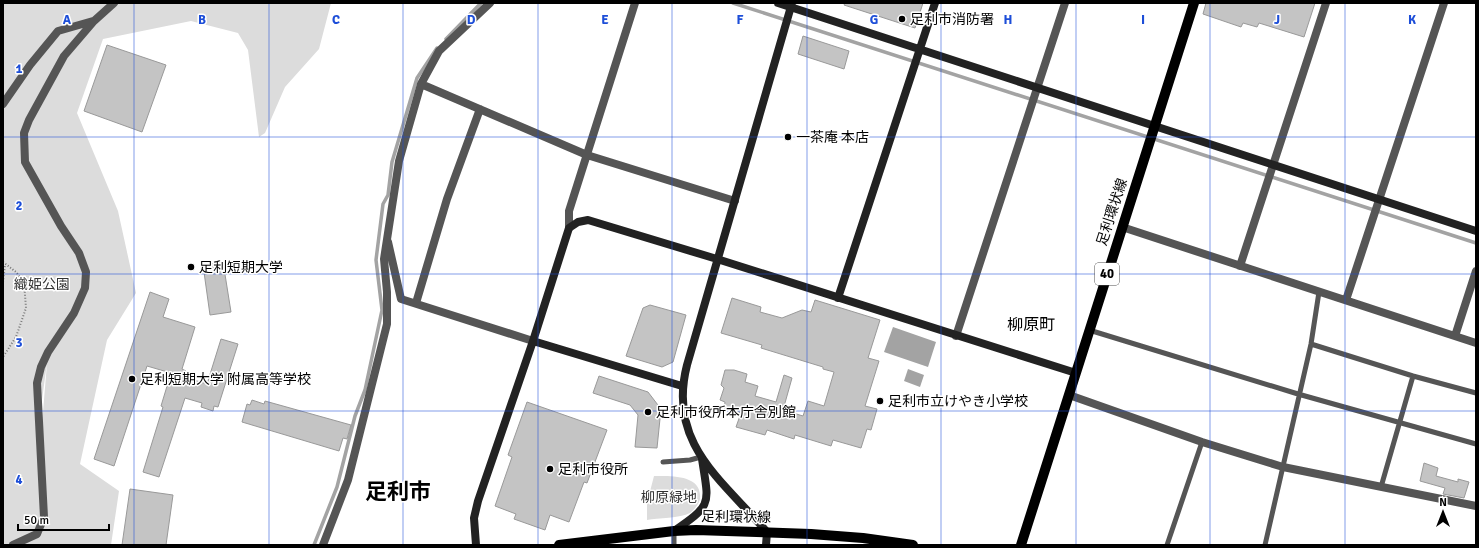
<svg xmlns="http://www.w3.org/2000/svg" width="1479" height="548" font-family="Signika,'Noto Sans JP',sans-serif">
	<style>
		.green { fill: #dcdcdc; fill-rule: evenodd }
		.water { fill: #a3a3a3 }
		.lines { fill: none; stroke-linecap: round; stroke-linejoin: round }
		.stream { stroke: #a3a3a3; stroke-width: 3.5 }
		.building { fill: #c4c4c4; stroke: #999 }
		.path { stroke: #777; stroke-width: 2; stroke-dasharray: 1 2; stroke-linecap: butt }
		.lane { stroke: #555; stroke-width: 5 }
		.street { stroke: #555; stroke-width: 8 }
		.secondary { stroke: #222; stroke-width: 8 }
		.primary { stroke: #000; stroke-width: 10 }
		.grid { fill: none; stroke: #1d4ed8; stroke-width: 1; stroke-opacity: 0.55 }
		.poi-dot { fill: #000; stroke: #fff; stroke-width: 1.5 }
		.labels { text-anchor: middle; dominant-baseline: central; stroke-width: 3; stroke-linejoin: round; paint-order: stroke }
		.shield { fill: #fff; stroke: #4c4c4c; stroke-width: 1 }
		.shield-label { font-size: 13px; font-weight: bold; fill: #000 }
		.poi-label { font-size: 14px; fill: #000; stroke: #fff; text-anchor: start }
		.street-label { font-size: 14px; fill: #000; stroke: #fff }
		.park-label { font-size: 14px; fill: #333; stroke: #fff }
		.quarter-label { font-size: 16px; fill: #000; stroke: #fff }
		.town-label { font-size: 22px; font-weight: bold; fill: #000; stroke: #fff }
		.grid-label { font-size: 13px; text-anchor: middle; font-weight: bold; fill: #1d4ed8; stroke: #fff; stroke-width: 3; stroke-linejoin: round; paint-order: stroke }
	</style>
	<rect width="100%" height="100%" fill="#fff"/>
	<path class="green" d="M3,3H331L319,49L285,87L265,133L259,137L248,50L238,33L191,21L103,39L77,113L118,211L136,293L107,340L80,464L119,491L111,545H3ZM47,363L40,449L38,429Z
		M654,476C669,476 702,474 700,498C700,503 694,510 690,513C680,518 658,518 647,520V503Z"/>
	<path class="water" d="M893,327L936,342L928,367L884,352Z
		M908,369L924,375L920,387L904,381Z"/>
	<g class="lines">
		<path class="stream" d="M733,3L1476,243
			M446,39L481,3
			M314,545L337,487L355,416L365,390L382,310L376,260L383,204L388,195L392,162L417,78L437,48"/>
	</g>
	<path class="building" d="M845,3H923L915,28L844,5Z
		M1206,3H1315L1304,37L1259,23L1257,27L1243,23L1241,27L1203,14Z
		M803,36L849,51L844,69L798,54Z
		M107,45L166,65L142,132L84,111Z
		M223,262L231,312L210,315L203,265Z
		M150,292L169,299L163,317L195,327L182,369L186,371L184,377L207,384L221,339L238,344L218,407L214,406L213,411L201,407L202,403L185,398L159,477L143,472L163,407L161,406L171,373L147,366L114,466L94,459Z
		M732,298L761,307L760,312L782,318L802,310L811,312L815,300L880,320L868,358L879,361L865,406L877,409L871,430L867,429L861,448L833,440L831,446L795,435L794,439L767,430L765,435L736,427L741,413L724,408L725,402L720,400L724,388L721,385L725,370H734L747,374L745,382L758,386L755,396L776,402L784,375L792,378L783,410L803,416L808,401L824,406L834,372L823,369V367L761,348L762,345L721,333Z
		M650,305L686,315L673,362L662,367L626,356L643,308Z
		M599,376L648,392L661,409L657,448L635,447L638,415L630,405L593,393Z
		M252,400L264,404L265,401L351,425L347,439L343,438L339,451L242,422L247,404L250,405Z
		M527,402L607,430L587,483L584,482L569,522L550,515L545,530L514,519L516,514L495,506L512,457L508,455Z
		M1424,463L1438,468L1436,476L1458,482V479L1469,482L1464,498L1443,494L1445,488L1420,481Z
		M130,489L173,495L166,545H122Z"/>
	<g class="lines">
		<path class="path" d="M3,262L16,272L24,282L26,308L16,337L3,357
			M3,282L5,265"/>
		<path class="lane" d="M1089,330L1298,394L1476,444
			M1311,344L1413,376L1476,393
			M663,462L690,460L701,457
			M1381,487L1413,376
			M674,545V531
			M1167,545L1202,442
			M1265,545L1311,344L1319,292"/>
		<path class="street" d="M421,84L587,155L735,201
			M3,104L30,65L58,31L93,21
			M1122,227L1476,343
			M569,228V211L635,3
			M388,242L401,299L533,341
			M1240,266L1326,3
			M1346,300L1444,3
			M416,303L447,199L480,109
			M956,336L1065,3
			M1455,336L1476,271
			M1069,395L1202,442L1283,467L1476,506
			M13,545L37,534L44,517L37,383L41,367L48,352L74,313L85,288L86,272L79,253L61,226L25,162L24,133L29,120L64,56L94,21L114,3
			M323,545L348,480L387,324V292L384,259L399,161L421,84L439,51L490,3"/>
		<path class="secondary" d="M778,3L1476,231
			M838,298L935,3
			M533,341L682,386
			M674,531C713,504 709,505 702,459
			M476,545L474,518L478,501L533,341L569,228L578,222L588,220L717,259L1076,373
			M766,545L767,532C721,479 667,443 687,365L792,3"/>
		<path class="primary" d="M559,545L674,531L696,530L811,534L863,538L913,545
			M1021,545L1194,3"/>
	</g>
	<path class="grid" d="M134,3V545M269,3V545M403,3V545M538,3V545M672,3V545M807,3V545M941,3V545M1076,3V545M1210,3V545M1345,3V545M3,137H1476M3,274H1476M3,411H1476"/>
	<g class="poi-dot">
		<circle cx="902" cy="19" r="4"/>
		<circle cx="788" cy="137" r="4"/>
		<circle cx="191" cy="267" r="4"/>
		<circle cx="132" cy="379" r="4"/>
		<circle cx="880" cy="401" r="4"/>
		<circle cx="648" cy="412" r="4"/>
		<circle cx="550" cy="469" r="4"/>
	</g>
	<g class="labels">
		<rect class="shield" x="1095" y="263" width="24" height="22" rx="3"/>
		<g class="shield-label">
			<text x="1107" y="274">40</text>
		</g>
		<g class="poi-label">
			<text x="910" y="19">足利市消防署</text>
			<text x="796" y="137">一茶庵 本店</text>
			<text x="199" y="267">足利短期大学</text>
			<text x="140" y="379">足利短期大学 附属高等学校</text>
			<text x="888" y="401">足利市立けやき小学校</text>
			<text x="656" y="412">足利市役所本庁舎別館</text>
			<text x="558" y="469">足利市役所</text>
		</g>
		<g class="street-label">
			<text transform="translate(1112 212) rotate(-72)">足利環状線</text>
			<text transform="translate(736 517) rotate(1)">足利環状線</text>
		</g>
		<g class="park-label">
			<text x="42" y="284">織姫公園</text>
			<text x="669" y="497">柳原緑地</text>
		</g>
		<g class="quarter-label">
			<text x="1031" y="325">柳原町</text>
		</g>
		<g class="town-label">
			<text x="398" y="491">足利市</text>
		</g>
	</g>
	<g class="grid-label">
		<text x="67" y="24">A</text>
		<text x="202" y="24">B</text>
		<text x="336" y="24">C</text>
		<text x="471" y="24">D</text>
		<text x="605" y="24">E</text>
		<text x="740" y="24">F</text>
		<text x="874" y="24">G</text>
		<text x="1008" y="24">H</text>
		<text x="1143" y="24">I</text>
		<text x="1277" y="24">J</text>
		<text x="1412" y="24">K</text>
		<text x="19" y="73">1</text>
		<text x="19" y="210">2</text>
		<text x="19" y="347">3</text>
		<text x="19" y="484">4</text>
	</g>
	<rect width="1479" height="548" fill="none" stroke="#000000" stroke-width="8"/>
	<g transform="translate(1443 512)" stroke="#ffffff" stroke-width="3" paint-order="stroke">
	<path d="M0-3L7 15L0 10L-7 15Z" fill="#000000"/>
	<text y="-6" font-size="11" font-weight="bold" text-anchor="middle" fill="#000000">N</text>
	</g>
	<path d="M18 524v6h91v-6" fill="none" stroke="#000000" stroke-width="2"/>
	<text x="24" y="524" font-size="12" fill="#000000" stroke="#ffffff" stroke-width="3" paint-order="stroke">50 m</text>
</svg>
